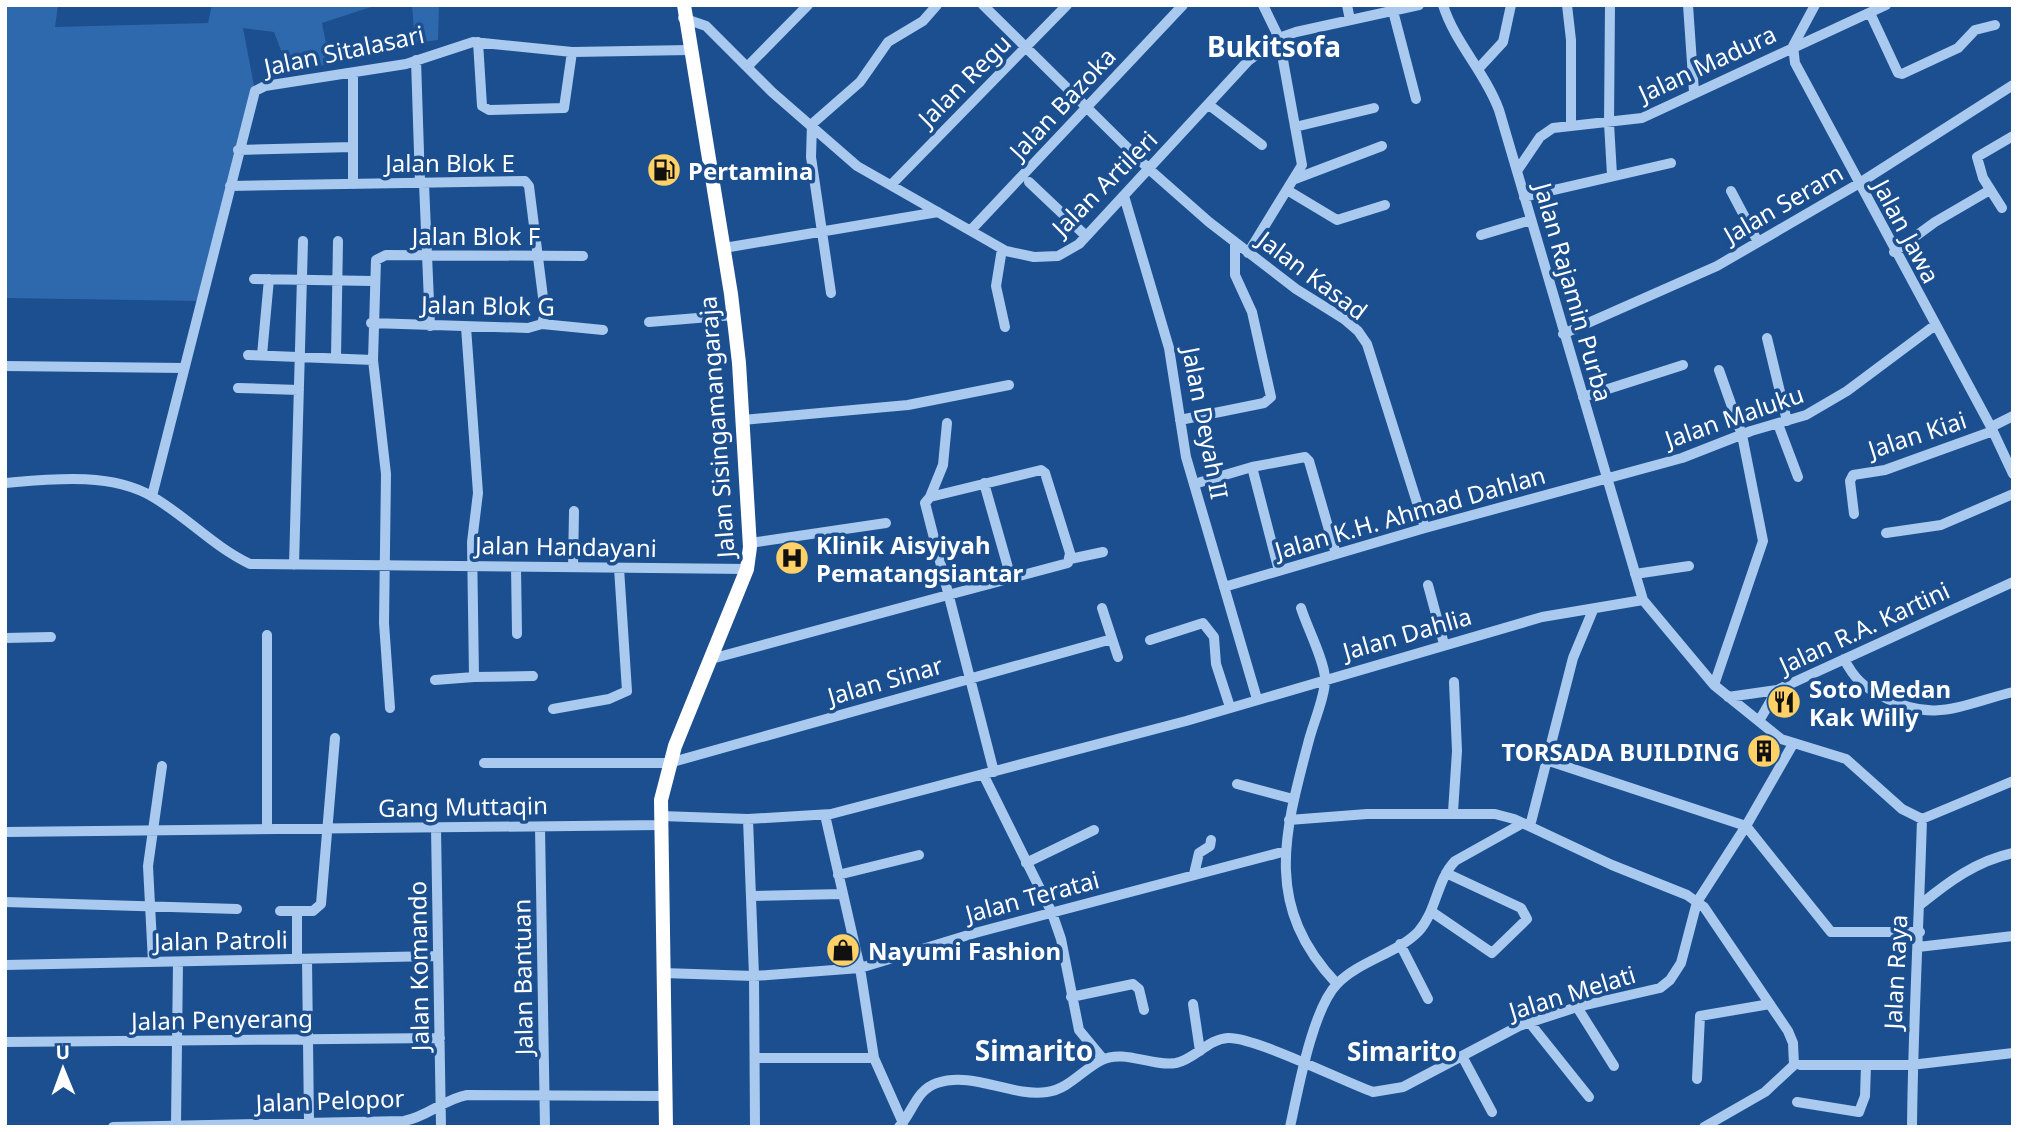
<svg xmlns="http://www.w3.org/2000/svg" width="2018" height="1132" font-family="'Noto Sans',sans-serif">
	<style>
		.green { fill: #2e69ad }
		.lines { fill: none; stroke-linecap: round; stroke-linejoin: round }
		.minor { stroke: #a9c9ee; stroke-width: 10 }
		.highway { stroke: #fff; stroke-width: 14 }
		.labels { text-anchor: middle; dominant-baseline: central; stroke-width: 7; stroke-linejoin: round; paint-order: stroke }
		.street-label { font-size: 24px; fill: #fff; stroke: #1b4f8f }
		.poi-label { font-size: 24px; font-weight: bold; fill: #fff; stroke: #1b4f8f; text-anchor: start }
		.neighbourhood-label { font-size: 26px; font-weight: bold; fill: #fff; stroke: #1b4f8f }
		.quarter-label { font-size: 28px; font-weight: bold; fill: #fff; stroke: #1b4f8f }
	</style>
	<rect width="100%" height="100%" fill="#1b4f8f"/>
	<path class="green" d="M5,5H58L55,27L208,23L212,5H377L322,23L330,64L289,71L274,32L243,28L255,91L201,301L5,298Z
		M412,5H439L438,40L415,43Z"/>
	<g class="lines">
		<path class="minor" d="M983,5L1150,170L1209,222L1296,289L1344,319L1358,331L1367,344L1425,528
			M1347,5L1350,20
			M1443,5C1455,43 1485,72 1499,110L1643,600L1714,685L1781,739L1846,759L1902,809L1922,819L2013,781
			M1567,5L1571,40V124
			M1610,5L1609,123L1612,175
			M1688,5L1694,92
			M1815,5L1793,46L1795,63L1991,427L2013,474
			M1393,11L1416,99
			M1870,13L1898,73L1902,74L1958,48L1975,30L1995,25
			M683,18L706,26L772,92L857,166L1006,251L1034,257L1058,256L1079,244L1248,61L1279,38L1296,32L1419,5
			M478,42L482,106L489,110L564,108L572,52
			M416,60L420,183
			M747,67L808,5
			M1479,68L1503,42L1511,5
			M353,73V184
			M1209,105L1262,145
			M1295,127L1374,108
			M238,150L353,147
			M1517,171L1540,137L1553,128L1642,118L1886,5
			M1295,179L1382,146
			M1029,182L1086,236
			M424,183L430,326
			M891,185L1067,5
			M230,186L525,181L529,186L545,313L542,324
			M1287,190L1337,220L1385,205
			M1731,191L1758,242
			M1124,196L1169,348L1186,457L1257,699
			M1524,197L1671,163
			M2002,208L1983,178L1977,157L2013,136
			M971,230L1183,5
			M1481,235L1531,220
			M724,248L938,212
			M1002,249L996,286L1005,327
			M1894,252L1935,222L1990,190
			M1248,253L1302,165L1279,38L1263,5
			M254,279L373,281
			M831,293L811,157L812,124L860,82L888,42L923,21L937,5
			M649,322L734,315
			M371,323L528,328L542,324L603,330
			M466,327L478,493L472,542L474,677L533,676
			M1563,334L1717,266L1858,184L2013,85
			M1767,338L1787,421
			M248,355L373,360
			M262,355L269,279
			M336,357L338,241
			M5,366L184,368
			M238,388L299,390
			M1583,397L1683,365
			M743,420L908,405L1009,385
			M1180,420L1264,403L1271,397L1252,312L1235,275V243
			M1778,424L1798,477
			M1991,427L2013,416
			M1252,467L1279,571
			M5,483C52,479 111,472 153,497C187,517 214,547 250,564L747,569
			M984,483L1011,578
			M1194,484L1252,467L1305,457L1309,461L1336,554
			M152,496L255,91L265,86L406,64L473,42L572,52L690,50
			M930,497L943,465L947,423
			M1854,514L1850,481L1853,475L1885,470L1993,431
			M1886,533L1941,525L2013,494
			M750,543L886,523
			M1070,559L1103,552
			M294,565L303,241
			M516,567L517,634
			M573,567L574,511
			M1635,574L1689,566
			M1428,585L1444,644
			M1224,587L1425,528L1682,458L1751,431L1806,415L1847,391L1934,326
			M1102,608L1118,657
			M1301,608C1307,627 1324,660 1325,678C1326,694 1313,724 1309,740C1284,834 1263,906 1337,984
			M5,638L51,637
			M1150,640L1203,623L1214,637L1216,664L1230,707
			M711,659C830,626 949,595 1068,563L1070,553L1045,473L1041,470L930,497L925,503L994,772
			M1844,659C1854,678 1863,687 1882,696C1934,724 1960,705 2013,692
			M435,680L474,677
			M1714,685L1763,541L1742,435L1719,370
			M1728,697L1777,690L2013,582
			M390,708L384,623L386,474L373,360L376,260L386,255L583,256
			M553,709L609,699L627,691L619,568
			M1759,721L1777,690
			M1546,760L1746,826L1831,932H1920
			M484,763H669L1112,639
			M983,774L1052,913L1061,939L1079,1030L1103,1059
			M1237,784L1293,799
			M1453,812L1457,751L1454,682
			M825,815L860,968L874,1058L903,1123
			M661,816L748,819L831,814L1186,721L1542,617L1643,600
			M748,819L754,976L755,1127
			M1289,820L1367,814H1495L1514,819L1612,865L1687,895L1704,907L1788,1031L1793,1043L1794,1065L1765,1092L1704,1127
			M1530,826L1573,658L1593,610
			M540,827L545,1127
			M436,828L441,1127
			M267,829V635
			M5,832L661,825
			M1026,863L1094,830
			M1194,874L1199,853L1210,846L1211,840
			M838,875L919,855
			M751,896L842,894
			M5,902L237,909
			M1920,905C1948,882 1976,861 2013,853
			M280,911H313L321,904L335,738
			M1432,912L1492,953L1527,919L1521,908L1446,873
			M1400,944L1428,999
			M1918,947L2013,936
			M297,959V911
			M307,959L309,1122
			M153,962L148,866L162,766
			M5,965L438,956
			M663,973L754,976L860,968L975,933L1286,851
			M1071,997L1133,984L1139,989L1144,1010
			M1193,1004L1200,1051
			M1577,1007L1614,1066
			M1529,1022L1589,1097
			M5,1042L440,1038
			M1462,1056L1492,1112
			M755,1058H874
			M1800,1065H1911L2013,1053
			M1697,1079L1700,1016L1770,1004
			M1797,1102L1859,1112L1865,1096L1866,1065
			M176,1124L178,962
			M113,1127L404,1121C427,1117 444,1099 467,1095L665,1096
			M899,1127C913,1112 916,1090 937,1083C974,1071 1010,1097 1047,1092C1069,1089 1083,1069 1102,1060C1124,1049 1152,1067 1176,1063C1195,1059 1208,1039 1228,1038C1255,1037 1342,1081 1373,1092L1403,1087L1519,1026L1577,1007L1660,988L1670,980L1681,963L1697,902L1746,826L1793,744
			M1290,1127C1298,1091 1312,1010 1337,984C1359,961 1396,954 1418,932C1437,911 1436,881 1455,861L1523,823
			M1912,1127C1913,1024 1919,921 1922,819"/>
		<path class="highway" d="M666,1127L661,800L675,746L747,569L750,547L739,363L731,294L684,5"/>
	</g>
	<defs>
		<g id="fuel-disc" transform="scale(1.75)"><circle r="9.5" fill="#ffd166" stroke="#1b4f8f"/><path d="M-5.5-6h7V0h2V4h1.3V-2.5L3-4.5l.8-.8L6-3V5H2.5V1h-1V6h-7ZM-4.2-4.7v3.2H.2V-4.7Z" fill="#111"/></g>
		<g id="hospital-disc" transform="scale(1.75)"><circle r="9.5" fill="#ffd166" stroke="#1b4f8f"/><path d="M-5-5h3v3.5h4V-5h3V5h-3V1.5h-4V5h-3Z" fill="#111"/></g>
		<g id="restaurant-disc" transform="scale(1.75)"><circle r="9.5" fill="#ffd166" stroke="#1b4f8f"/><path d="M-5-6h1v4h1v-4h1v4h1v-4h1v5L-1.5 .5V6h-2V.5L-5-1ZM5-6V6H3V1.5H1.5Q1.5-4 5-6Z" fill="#111"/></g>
		<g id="building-disc" transform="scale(1.75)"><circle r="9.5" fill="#ffd166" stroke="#1b4f8f"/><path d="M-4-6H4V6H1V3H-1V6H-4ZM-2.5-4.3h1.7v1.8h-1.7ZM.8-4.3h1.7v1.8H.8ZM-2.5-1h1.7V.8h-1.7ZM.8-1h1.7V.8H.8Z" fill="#111"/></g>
		<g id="shop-disc" transform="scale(1.75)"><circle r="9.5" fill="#ffd166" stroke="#1b4f8f"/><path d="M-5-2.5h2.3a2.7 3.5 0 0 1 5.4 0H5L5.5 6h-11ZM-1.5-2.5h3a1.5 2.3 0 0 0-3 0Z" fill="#111"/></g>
	</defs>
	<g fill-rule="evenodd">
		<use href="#fuel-disc" x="664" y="170"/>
		<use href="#hospital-disc" x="792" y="558"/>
		<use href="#restaurant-disc" x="1784" y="702"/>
		<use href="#building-disc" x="1764" y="751"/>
		<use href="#shop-disc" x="843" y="950"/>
	</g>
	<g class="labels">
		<g class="street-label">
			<text transform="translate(344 50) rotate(-12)">Jalan Sitalasari</text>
			<text transform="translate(1707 63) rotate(-25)">Jalan Madura</text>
			<text transform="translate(964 80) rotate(-45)">Jalan Regu</text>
			<text transform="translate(1062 103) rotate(-47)">Jalan Bazoka</text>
			<text x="450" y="162">Jalan Blok E</text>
			<text transform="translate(1104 183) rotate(-45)">Jalan Artileri</text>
			<text transform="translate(1783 203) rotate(-30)">Jalan Seram</text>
			<text transform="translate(1907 231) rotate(62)">Jalan Jawa</text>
			<text x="476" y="235">Jalan Blok F</text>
			<text transform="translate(1313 275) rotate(37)">Jalan Kasad</text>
			<text transform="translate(1574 292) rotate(74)">Jalan Rajamin Purba</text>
			<text transform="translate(488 305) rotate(1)">Jalan Blok G</text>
			<text transform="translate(1734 416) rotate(-19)">Jalan Maluku</text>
			<text transform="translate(1206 423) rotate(79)">Jalan Deyah II</text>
			<text transform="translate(716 427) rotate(-94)">Jalan Sisingamangaraja</text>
			<text transform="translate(1917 434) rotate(-18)">Jalan Kiai</text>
			<text transform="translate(1410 512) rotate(-16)">Jalan K.H. Ahmad Dahlan</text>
			<text transform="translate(566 546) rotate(1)">Jalan Handayani</text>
			<text transform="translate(1864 627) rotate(-25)">Jalan R.A. Kartini</text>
			<text transform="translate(1407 633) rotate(-16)">Jalan Dahlia</text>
			<text transform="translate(885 680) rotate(-16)">Jalan Sinar</text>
			<text transform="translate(463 806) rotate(-1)">Gang Muttaqin</text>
			<text transform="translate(1032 896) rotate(-15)">Jalan Teratai</text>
			<text transform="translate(221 940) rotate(-1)">Jalan Patroli</text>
			<text transform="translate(418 966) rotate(-91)">Jalan Komando</text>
			<text transform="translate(1895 972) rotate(-87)">Jalan Raya</text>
			<text transform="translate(522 977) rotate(-91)">Jalan Bantuan</text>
			<text transform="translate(1572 992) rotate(-17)">Jalan Melati</text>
			<text transform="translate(222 1019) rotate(-1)">Jalan Penyerang</text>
			<text transform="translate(330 1100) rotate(-2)">Jalan Pelopor</text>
		</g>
		<g class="poi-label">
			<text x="688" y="170">Pertamina</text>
			<text x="816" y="544">Klinik Aisyiyah<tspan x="816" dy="28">Pematangsiantar</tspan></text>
			<text x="1809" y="688">Soto Medan<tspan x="1809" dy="28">Kak Willy</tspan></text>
			<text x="1740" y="751" text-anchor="end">TORSADA BUILDING</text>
			<text x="868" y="950">Nayumi Fashion</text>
		</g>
		<g class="neighbourhood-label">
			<text x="1402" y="1051">Simarito</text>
		</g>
		<g class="quarter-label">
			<text x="1274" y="46">Bukitsofa</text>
			<text x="1034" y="1050">Simarito</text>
		</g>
	</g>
	<rect width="2018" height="1132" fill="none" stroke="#ffffff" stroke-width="14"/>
	<g transform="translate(63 1069) rotate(359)" stroke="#1b4f8f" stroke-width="5" paint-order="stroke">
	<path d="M0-5L12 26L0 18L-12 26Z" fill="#ffffff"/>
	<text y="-10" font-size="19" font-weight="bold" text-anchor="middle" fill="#ffffff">U</text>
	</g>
</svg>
